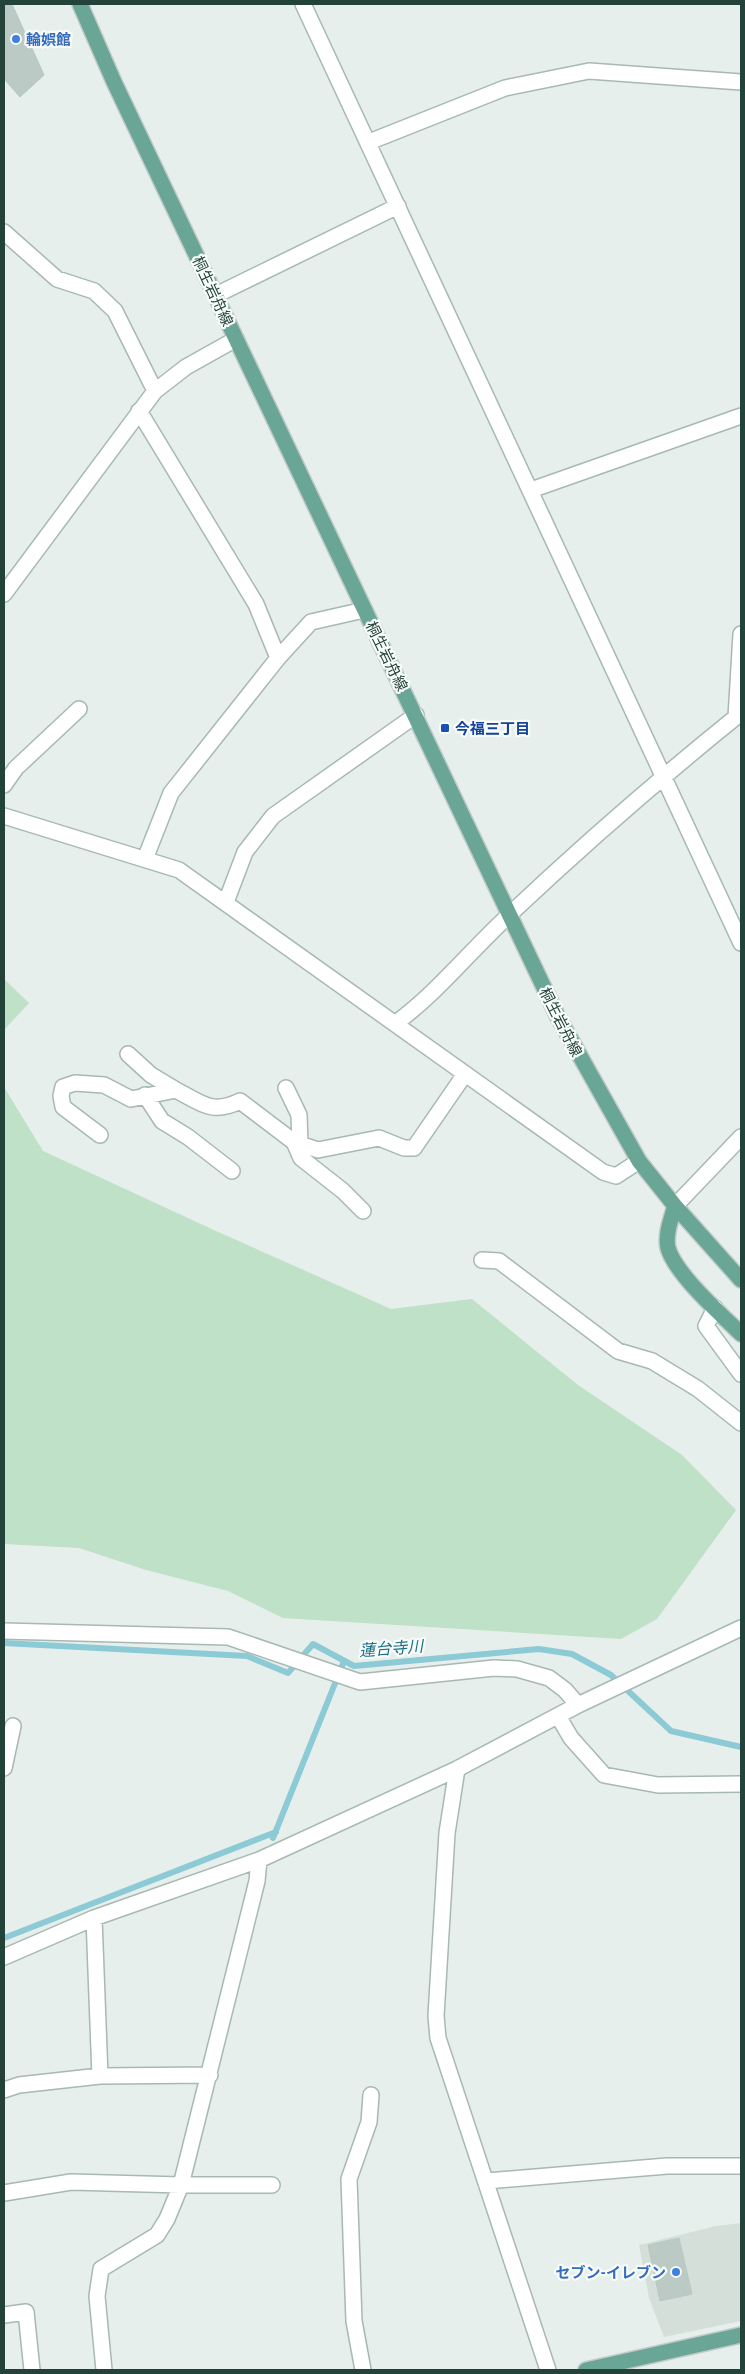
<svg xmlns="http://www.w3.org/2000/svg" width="745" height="2374" font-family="'PT Sans','Noto Sans JP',sans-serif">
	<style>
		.built { fill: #d4dfda }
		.green { fill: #bee1c7 }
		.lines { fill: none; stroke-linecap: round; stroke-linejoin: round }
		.stream { stroke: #8ccad5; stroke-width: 6 }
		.building { fill: #bbcac4; stroke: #b7c9c2 }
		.minor-casing { stroke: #a8b8b2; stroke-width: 18 }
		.major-casing { stroke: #c1cac8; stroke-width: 18 }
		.minor { stroke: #fff; stroke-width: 15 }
		.major { stroke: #69a696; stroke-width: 15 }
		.shop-dot { fill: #3f7fe0; stroke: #f7fbf9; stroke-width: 2 }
		.transit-dot { fill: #1a4fb4; stroke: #f7fbf9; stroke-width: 2 }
		.labels { text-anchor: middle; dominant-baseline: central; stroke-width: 4.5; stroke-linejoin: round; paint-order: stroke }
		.shop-label { font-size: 15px; font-weight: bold; fill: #366cbe; stroke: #f7fbf9; text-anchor: start }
		.street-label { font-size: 15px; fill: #23423a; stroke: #f7fbf9 }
		.transit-label { font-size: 15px; font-weight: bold; fill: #164399; stroke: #f7fbf9; text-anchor: start }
		.water-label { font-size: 16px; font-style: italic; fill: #1a7082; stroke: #f7fbf9 }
	</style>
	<rect width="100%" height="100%" fill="#e6efeb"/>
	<path class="built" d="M741,2223V2321L664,2337L649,2298L639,2245L716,2226Z"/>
	<path class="green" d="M4,979L29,1003L4,1030Z
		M4,1087L43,1151L216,1231L391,1309L472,1299L578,1385L682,1455L736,1510L657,1619L621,1639L283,1618L228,1591L146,1570L79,1548L4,1544Z"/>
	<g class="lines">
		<path class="stream" d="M4,1643L247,1656L288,1673L313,1644L354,1666L539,1649L572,1654L611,1675L671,1731L741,1747
			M273,1838L344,1661
			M4,1938L276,1832"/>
	</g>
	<path class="building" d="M4,4H12L44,75L20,97L4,79Z
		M679,2238L692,2294L660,2301L648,2245Z"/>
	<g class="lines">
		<g class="minor-casing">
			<path id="minor" d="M303,4L741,943
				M369,142L505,88L589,71L741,82
				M4,232L57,279L94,291L115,311L155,391
				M216,295L398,206
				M139,411L256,604L278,658
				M531,490L741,416
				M4,594L155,391L186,367L236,339
				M4,785L16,768L79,709
				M4,816L179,870L603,1172L616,1176L639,1161
				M145,859L171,793L278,658L311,622L364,610
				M226,902L245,852L273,816L416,715
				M396,1023C438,992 470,951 508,916C581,847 658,780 736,717L741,634
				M128,1054L151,1075L176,1090
				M286,1088L299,1115L300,1144
				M145,1095L162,1121L188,1137L232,1171
				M100,1135L63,1107L61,1096L63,1087L75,1083L104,1085L131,1099L176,1090C201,1103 212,1115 240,1101L294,1142L318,1150L379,1138L404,1148H414L465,1074
				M294,1142L301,1158L343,1191L363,1211
				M675,1206L741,1137
				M482,1260L499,1261L618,1351L652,1361L698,1389L741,1423
				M715,1308L706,1326L741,1374
				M4,1631L228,1637L360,1682L494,1668L517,1669L549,1678L565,1690L578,1705
				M558,1716L571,1738L604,1775L658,1785L741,1784
				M4,1768L13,1726
				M457,1769L447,1833L436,2016L438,2038L548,2370
				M94,1918L100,2076
				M4,1957L94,1918L259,1860L457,1769L578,1705L741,1628
				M4,2090L19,2085L100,2076L210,2075
				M487,2181L667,2166H741
				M4,2193L71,2182L181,2185H272
				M4,2315L26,2312L32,2370
				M104,2370L97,2296L101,2269L157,2235L167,2219L181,2185L257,1881L259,1860
				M363,2370L354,2321L349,2179L369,2122L371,2095"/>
		</g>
		<g class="major-casing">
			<path id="major" d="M80,4L114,82L557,1015L639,1161L675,1206L741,1280
				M675,1206C671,1219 665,1235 668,1248C675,1274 722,1315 741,1334
				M586,2370L741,2335"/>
		</g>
		<use href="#minor" class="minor"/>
		<use href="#major" class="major"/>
	</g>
	<g class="shop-dot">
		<circle cx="16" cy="39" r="5"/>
		<circle cx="676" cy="2272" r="5"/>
	</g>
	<rect class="transit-dot" x="440" y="723" width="10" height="10" rx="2.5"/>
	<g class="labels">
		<g class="shop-label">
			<text x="26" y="39">輪娯館</text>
			<text x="666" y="2272" text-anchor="end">セブン-イレブン</text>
		</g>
		<g class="street-label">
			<text transform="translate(213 291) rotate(65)">桐生岩舟線</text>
			<text transform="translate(387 656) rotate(64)">桐生岩舟線</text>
			<text transform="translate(561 1022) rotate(63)">桐生岩舟線</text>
		</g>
		<g class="transit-label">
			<text x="455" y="728">今福三丁目</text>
		</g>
		<g class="water-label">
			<text transform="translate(391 1648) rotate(-4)">蓮台寺川</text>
		</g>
	</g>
	<rect width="745" height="2374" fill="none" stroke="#23423a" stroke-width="10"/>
</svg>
